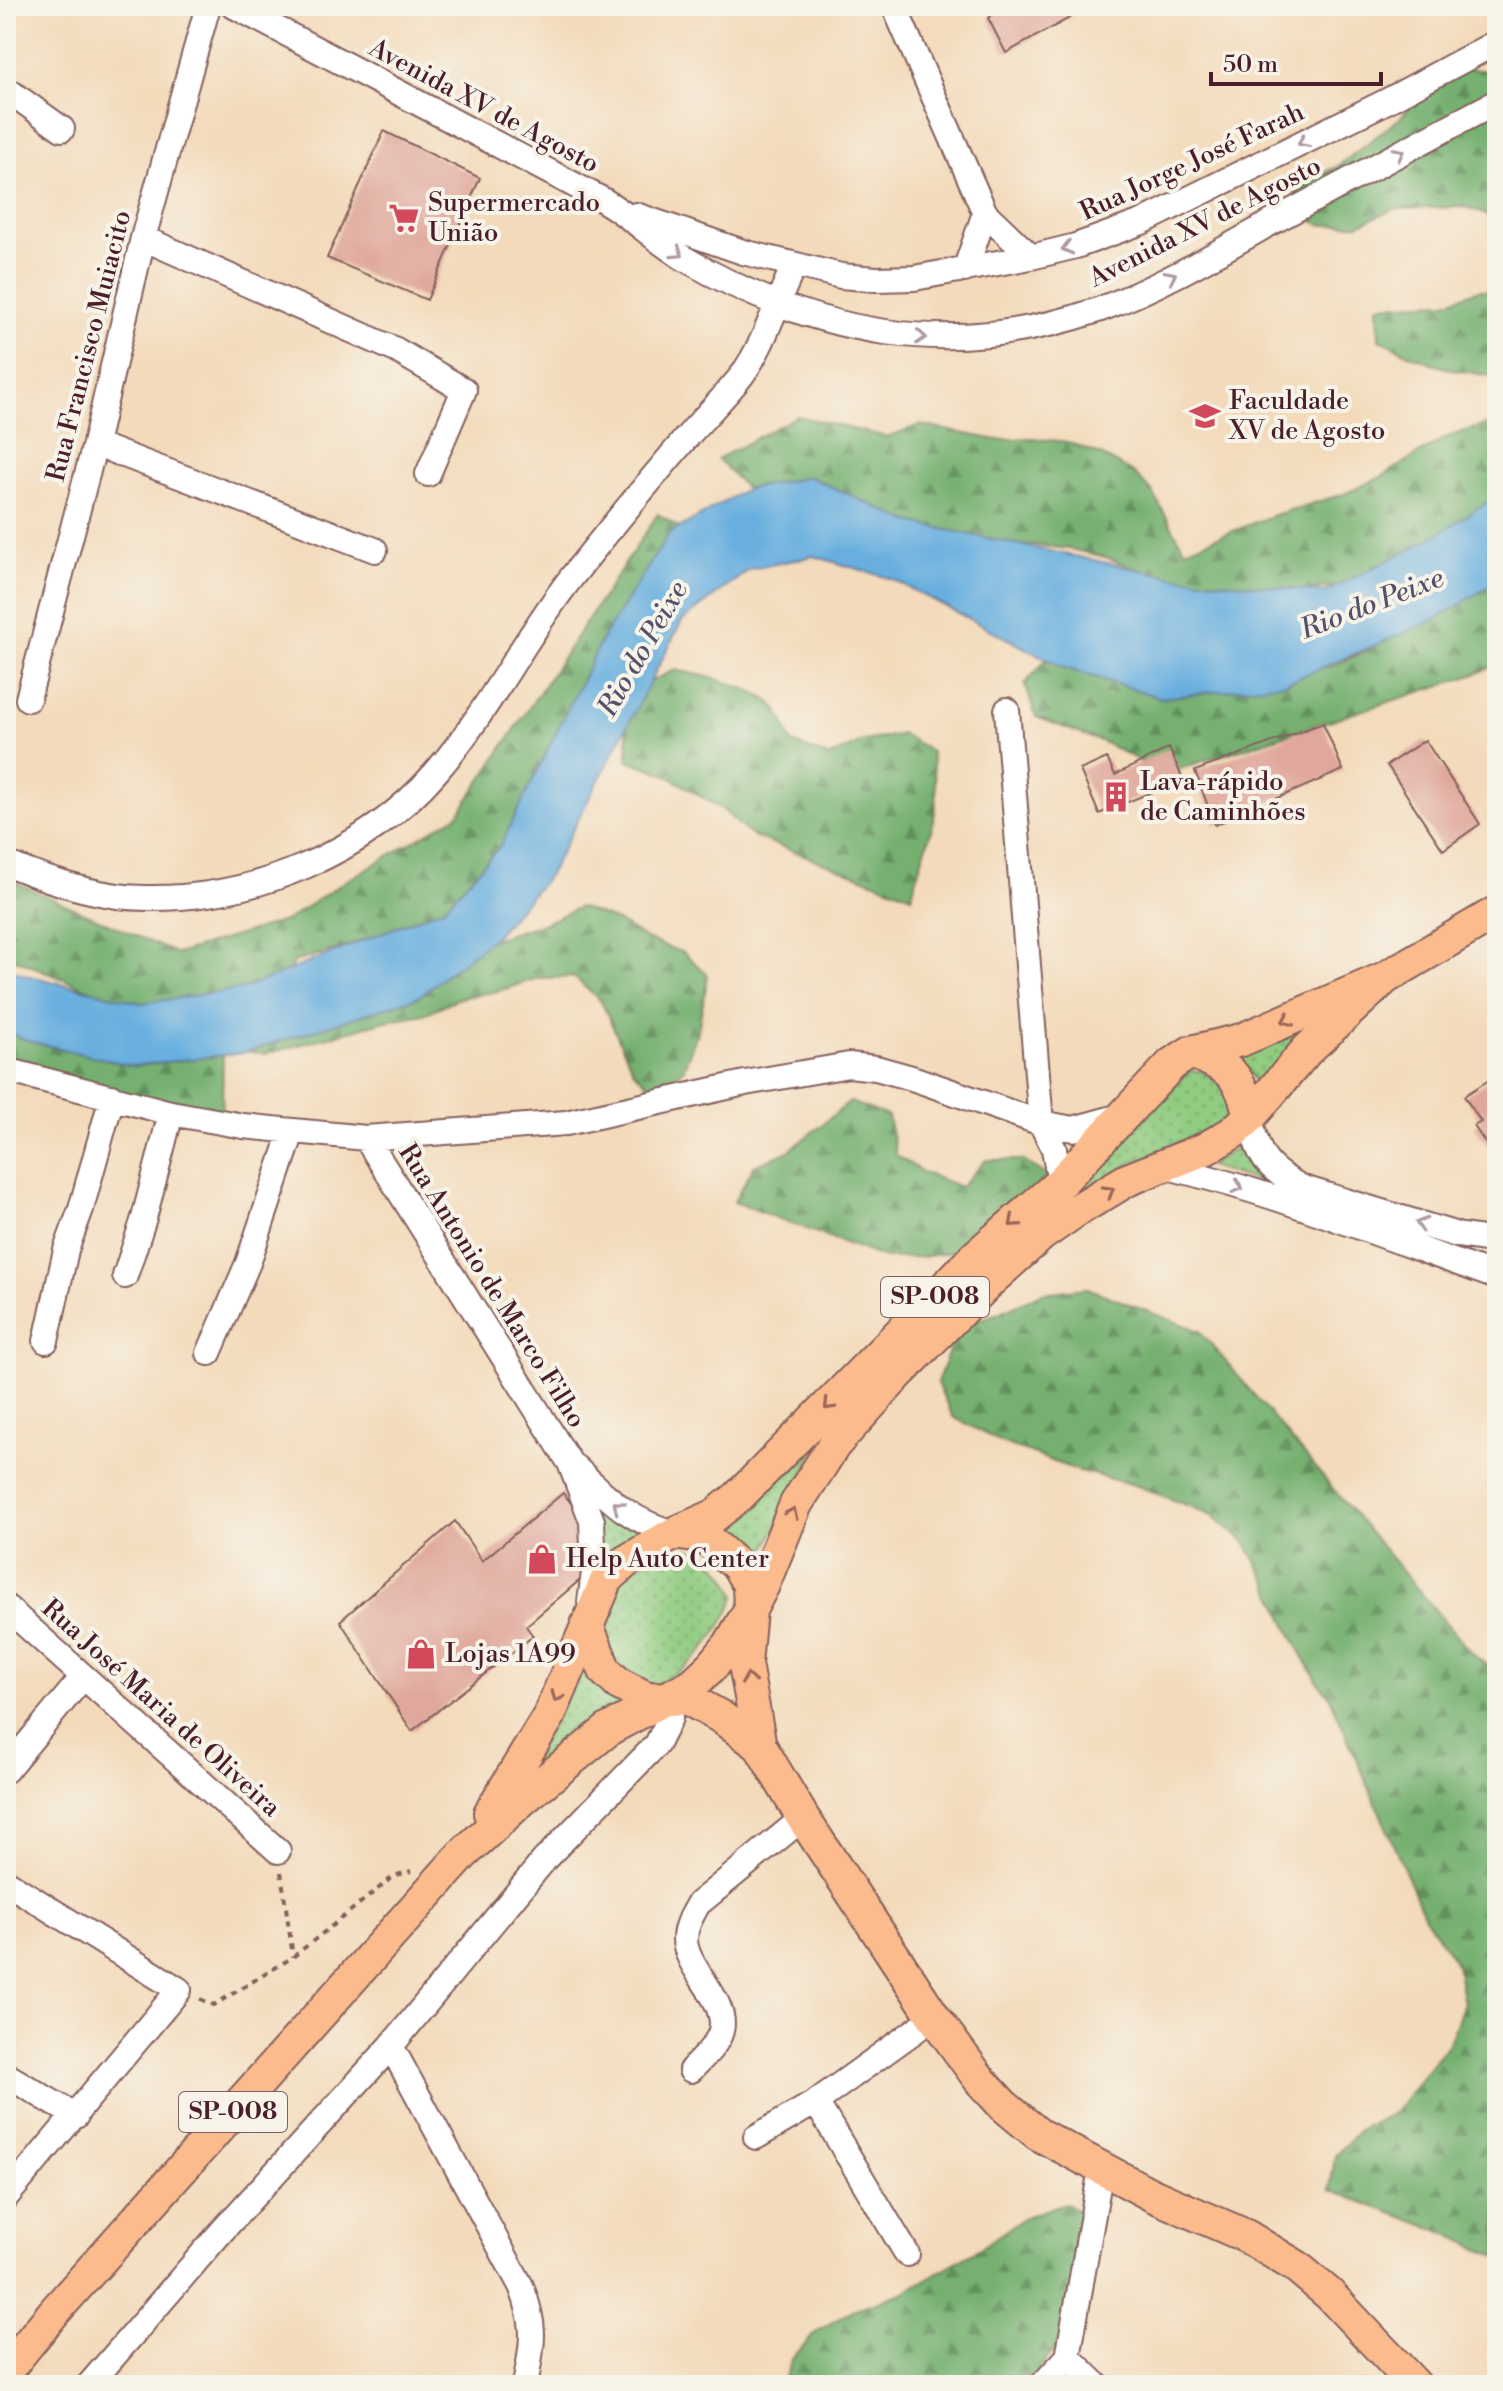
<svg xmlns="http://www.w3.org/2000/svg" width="1503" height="2391" font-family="'Libre Bodoni',serif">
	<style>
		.grass { fill: url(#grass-dots); stroke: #6e7656; stroke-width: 2 }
		.forest { fill: url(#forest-firs); stroke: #5f684d; stroke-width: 2 }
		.water { fill: #68afdf; stroke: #596785; stroke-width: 2 }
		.building { fill: #e0a89c }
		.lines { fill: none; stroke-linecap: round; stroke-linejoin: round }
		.minor-casing { stroke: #85605d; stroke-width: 28 }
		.major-casing { stroke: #85605d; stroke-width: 36 }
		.path { stroke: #85605d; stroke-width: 4; stroke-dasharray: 6 6; stroke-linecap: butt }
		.minor { stroke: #fff; stroke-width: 24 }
		.major { stroke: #fbbb8d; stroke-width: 32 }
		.oneway { stroke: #ae9aa0 }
		.oneway2 { stroke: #9a6557 }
		.labels { text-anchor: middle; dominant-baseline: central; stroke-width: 8; stroke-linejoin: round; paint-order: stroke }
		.shield { fill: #f7f3e8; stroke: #7e5f64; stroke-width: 2 }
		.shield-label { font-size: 24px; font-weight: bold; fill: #4a1f2b }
		.street-label { font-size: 26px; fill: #4a1f2b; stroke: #f7f3e8 }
		.poi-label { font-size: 26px; fill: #4a1f2b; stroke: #f7f3e8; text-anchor: start }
		.water-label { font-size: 28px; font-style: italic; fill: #54516a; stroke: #f7f3e8 }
	</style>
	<defs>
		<pattern id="grass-dots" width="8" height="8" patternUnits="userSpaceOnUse" patternTransform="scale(2)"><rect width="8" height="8" fill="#91cc81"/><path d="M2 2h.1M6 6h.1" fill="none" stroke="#78a56a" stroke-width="1.8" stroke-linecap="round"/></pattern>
		<pattern id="forest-firs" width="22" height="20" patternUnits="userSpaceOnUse" patternTransform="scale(2)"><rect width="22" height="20" fill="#74b06f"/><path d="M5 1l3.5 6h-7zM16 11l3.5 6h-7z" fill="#618f5b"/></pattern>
	</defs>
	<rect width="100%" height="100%" fill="#f7f3e8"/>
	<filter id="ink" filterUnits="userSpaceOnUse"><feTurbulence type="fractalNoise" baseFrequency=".0125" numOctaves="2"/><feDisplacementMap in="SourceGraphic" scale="16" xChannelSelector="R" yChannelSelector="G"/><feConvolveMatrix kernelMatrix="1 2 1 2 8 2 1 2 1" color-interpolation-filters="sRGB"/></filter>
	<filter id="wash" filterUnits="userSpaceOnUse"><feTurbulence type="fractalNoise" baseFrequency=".006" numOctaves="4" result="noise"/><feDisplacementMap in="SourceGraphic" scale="32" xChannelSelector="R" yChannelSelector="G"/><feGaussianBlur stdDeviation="1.8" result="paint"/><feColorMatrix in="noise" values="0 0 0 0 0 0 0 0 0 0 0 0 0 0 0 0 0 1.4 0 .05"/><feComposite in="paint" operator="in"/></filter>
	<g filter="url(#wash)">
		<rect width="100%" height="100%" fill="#f3daba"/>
		<path class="grass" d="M1314,1026L1257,1086L1248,1069L1231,1050Z
			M1188,1071H1202L1227,1088L1229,1102L1225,1117L1213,1127L1132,1163L1064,1202L1062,1200L1115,1151Z
			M1239,1146L1261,1175L1274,1186L1209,1166Z
			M825,1430L754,1572L717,1529Z
			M592,1501L609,1514L644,1531L598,1565Z
			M688,1548C713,1556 725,1571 736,1595C721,1633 695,1667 656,1684C607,1673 590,1632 615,1590C618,1586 621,1578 625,1575C639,1562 670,1551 688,1548Z
			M586,1660L628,1701L517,1791Z"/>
		<path class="forest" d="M1454,67L1497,72V219L1466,207L1394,209L1359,224L1323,225L1285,211L1304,182L1338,166L1400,118L1424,91Z
			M1479,290L1497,291V377L1445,368L1411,355L1379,339L1378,305L1446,302Z
			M797,416L887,437L920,425L997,440L1031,438L1067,442L1101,455L1132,472L1152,491L1185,550L1274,515L1344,494L1379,478L1447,437L1497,421V531L1364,583L1288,592L1172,582L1105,557L1070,549L1033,545L961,546L801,479L746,489L718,459Z
			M658,514L687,533L607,632L501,845L444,908L352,945L293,962L285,985L149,1015L6,955V878L177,954L287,920L344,882L458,815Z
			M1497,564V664L1473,675L1169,772L1136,759L1103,742L1036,717L1025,684L1050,655L1199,668L1333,666L1368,650Z
			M675,670C702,675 757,687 776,708C783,716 787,733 792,743L829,757L864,741L903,734L931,752C933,767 936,782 936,797C936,831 918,862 912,896L750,835L723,810L665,774L628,760L627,724L641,686Z
			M579,907L617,921L646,939L684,953L708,975L698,1030L684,1068L660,1095L633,1070L601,1001L574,977L538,978L498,991L459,998L424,1014L386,1021L266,1054L232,1049L367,978L545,923Z
			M6,1032L132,1066L223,1055L222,1113L175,1110L6,1056Z
			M850,1102L888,1116L896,1155L924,1173L961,1187L986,1160H1022L1048,1176L959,1251L921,1257L885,1258L734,1202L754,1166L789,1151Z
			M1087,1288L1200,1331L1473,1655L1497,1672V2257L1443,2232L1330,2190L1335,2156L1360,2129L1394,2113L1450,2041L1464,2003L1457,1965L1425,1917L1329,1695L1319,1684L1293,1638L1265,1577L1244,1541L1210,1514L1135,1485L1076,1470L1001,1442L953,1417L937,1383L958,1326L999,1313L1042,1293Z
			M1065,2203L1095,2222L1081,2295L1054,2350L1033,2376L984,2381L976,2385H782L792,2359L816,2332L853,2310L903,2293L985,2245L1025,2217Z"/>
		<path class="water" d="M810,477L909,522L1175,577L1325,592L1427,541L1497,496V581L1435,620L1286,683L1162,698L1062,667L892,579L814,556L750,569L682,621L549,875L494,937L418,997L243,1053L132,1066L29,1041L6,1032V968L26,975L142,1003L243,989L444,908L501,845L602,639L669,534L746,489Z"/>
		<g id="blocks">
			<path class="building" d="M1004,6H1066L1071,17L1006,53L988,18Z
				M384,131L480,178L427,300L327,258Z
				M1323,723L1343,770L1215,825L1195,771Z
				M1425,740L1480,824L1443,850L1387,765Z
				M1169,748L1183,779L1099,814L1080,770L1107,758L1115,775Z
				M1497,1075V1140L1488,1147L1474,1126L1481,1122L1464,1096Z
				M563,1493L584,1520L581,1579L526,1626L533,1636L412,1731L340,1621L455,1521L482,1561Z"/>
		</g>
	</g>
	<g filter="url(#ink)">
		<use href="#blocks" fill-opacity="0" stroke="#85605d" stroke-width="2"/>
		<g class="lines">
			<g class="minor-casing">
				<path id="minor" d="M234,6C356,70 479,135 601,199C632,216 656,242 687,260C819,336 952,360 1098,310C1159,288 1217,253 1274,221C1348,181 1422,141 1497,102
					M894,6L985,213L1031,257
					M6,89L62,129
					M636,215L743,252L841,276L876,279L914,278L1031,257L1076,246L1142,222L1385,102L1497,42
					M143,238L396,350L464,390L428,474
					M965,270L985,213
					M95,444L375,550
					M28,699L95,444L143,238L208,6
					M1007,710L1041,1123L1054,1149L1060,1183
					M6,863C49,881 99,898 146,898C253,900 366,853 436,772C488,712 523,640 571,578C608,531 647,484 686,438C704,417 725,397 742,375C766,342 776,302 794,266
					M6,1070L171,1113L243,1126L366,1138L566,1123L745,1083L849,1065L876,1068L912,1078L1041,1123L1073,1129L1124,1115
					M1250,1117C1258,1157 1266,1169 1303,1188L1457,1235L1497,1241
					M366,1138L570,1463L592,1521L594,1572L590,1602
					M1163,1166C1277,1193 1387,1238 1497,1277
					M125,1276L144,1218L171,1113
					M46,1341L66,1250L81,1209L112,1097
					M209,1353L248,1263L292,1132
					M575,1467C608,1498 630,1522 675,1533
					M6,1607L278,1851
					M6,1770L83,1677
					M6,1882L179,1990L6,2197
					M391,2046L521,2286C537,2327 533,2343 525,2385
					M691,2070C701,2059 717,2046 721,2031C729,2000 685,1969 685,1939C685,1926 692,1915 698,1904L803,1818
					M6,2075L76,2116
					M816,2102L907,2254
					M756,2137L816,2102L934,2017
					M89,2385L222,2231L391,2046L545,1859L657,1744L670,1718L669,1697
					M1042,2385L1068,2357
					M1097,2385L1068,2357L1101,2169"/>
			</g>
			<g class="major-casing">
				<path id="major" d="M1191,1052C1230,1067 1241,1075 1250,1117
					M675,1533L706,1538L738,1566L749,1585L750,1610L745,1664L760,1746L803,1818L934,2017L980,2080L1003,2105L1038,2134L1152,2195L1246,2236L1297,2267L1329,2294L1415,2385
					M587,1625L605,1671L619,1684L647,1698L688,1699L721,1717L760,1746
					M490,1813L549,1716L607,1579L625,1562L675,1533L714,1516L738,1497L977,1255L1060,1183L1172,1064L1191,1052L1241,1040L1385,978L1497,912
					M6,2371L54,2312L462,1855L524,1798L609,1729L693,1684L713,1665L730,1644L750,1610L763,1585L796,1504L834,1445L898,1374L993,1278L1041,1235L1074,1212L1127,1180L1205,1149L1232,1133L1250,1117L1307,1050L1385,978"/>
			</g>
			<path class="path" d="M281,1872L293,1957
				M200,1999L214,2005L293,1957L394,1876L411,1871"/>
			<use href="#minor" class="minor"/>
			<use href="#major" class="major"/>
		</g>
		<defs><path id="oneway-chevron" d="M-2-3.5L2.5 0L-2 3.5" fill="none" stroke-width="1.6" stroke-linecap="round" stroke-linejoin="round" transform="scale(2)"/></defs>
		<g class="oneway">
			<use href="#oneway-chevron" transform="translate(1303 142) rotate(154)"/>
			<use href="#oneway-chevron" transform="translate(1399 153) rotate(-27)"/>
			<use href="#oneway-chevron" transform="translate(1067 248) rotate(166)"/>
			<use href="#oneway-chevron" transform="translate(678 253) rotate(33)"/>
			<use href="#oneway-chevron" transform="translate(1171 276) rotate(-27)"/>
			<use href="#oneway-chevron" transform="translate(921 337) rotate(4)"/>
			<use href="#oneway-chevron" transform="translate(1238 1187) rotate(18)"/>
			<use href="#oneway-chevron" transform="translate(1421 1224) rotate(-163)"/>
			<use href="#oneway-chevron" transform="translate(618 1506) rotate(-141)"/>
		</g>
		<g class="oneway2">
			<use href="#oneway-chevron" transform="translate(1287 1020) rotate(157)"/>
			<use href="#oneway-chevron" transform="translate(1109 1191) rotate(-30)"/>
			<use href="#oneway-chevron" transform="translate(1014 1222) rotate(139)"/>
			<use href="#oneway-chevron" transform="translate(829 1405) rotate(134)"/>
			<use href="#oneway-chevron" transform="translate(792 1513) rotate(-67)"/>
			<use href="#oneway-chevron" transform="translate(748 1679) rotate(-99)"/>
			<use href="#oneway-chevron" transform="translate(557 1697) rotate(113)"/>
		</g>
	</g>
	<defs>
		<g id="supermarket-bare" transform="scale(2.4)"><path d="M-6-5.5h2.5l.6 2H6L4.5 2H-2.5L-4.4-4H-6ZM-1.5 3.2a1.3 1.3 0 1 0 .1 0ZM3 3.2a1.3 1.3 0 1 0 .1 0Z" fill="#d1495b" stroke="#f7f3e8" stroke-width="2.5" paint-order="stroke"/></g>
		<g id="university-bare" transform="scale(2.4)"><path d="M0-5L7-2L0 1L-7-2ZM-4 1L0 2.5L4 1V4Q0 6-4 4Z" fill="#d1495b" stroke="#f7f3e8" stroke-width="2.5" paint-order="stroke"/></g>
		<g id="building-bare" transform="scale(2.4)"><path d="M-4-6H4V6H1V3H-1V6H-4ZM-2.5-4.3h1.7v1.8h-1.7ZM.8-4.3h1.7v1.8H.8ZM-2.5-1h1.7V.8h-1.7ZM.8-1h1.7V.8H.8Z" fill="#d1495b" stroke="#f7f3e8" stroke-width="2.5" paint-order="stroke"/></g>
		<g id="shop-bare" transform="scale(2.4)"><path d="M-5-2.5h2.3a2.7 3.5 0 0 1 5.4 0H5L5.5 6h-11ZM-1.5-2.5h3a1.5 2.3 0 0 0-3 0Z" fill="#d1495b" stroke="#f7f3e8" stroke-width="2.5" paint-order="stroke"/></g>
	</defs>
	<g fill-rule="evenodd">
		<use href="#supermarket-bare" x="404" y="218"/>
		<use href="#university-bare" x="1205" y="416"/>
		<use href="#building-bare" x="1116" y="797"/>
		<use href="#shop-bare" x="542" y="1559"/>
		<use href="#shop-bare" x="421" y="1654"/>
	</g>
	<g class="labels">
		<g class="shield">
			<rect x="881" y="1277" width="108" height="40" rx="6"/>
			<rect x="179" y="2092" width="108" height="40" rx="6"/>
		</g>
		<g class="shield-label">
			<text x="935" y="1297">SP-008</text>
			<text x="233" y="2112">SP-008</text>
		</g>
		<g class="street-label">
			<text transform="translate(484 106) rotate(28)">Avenida XV de Agosto</text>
			<text transform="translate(1192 162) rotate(-25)">Rua Jorge José Farah</text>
			<text transform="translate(1205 222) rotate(-27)">Avenida XV de Agosto</text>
			<text transform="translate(89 346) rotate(-76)">Rua Francisco Muiacito</text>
			<text transform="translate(492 1286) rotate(58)">Rua Antonio de Marco Filho</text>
			<text transform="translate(161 1708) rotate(42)">Rua José Maria de Oliveira</text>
		</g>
		<g class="poi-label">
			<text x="428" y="203">Supermercado<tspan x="428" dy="30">União</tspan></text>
			<text x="1229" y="401">Faculdade<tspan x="1229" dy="30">XV de Agosto</tspan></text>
			<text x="1140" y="782">Lava-rápido<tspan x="1140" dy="30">de Caminhões</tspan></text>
			<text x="566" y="1559">Help Auto Center</text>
			<text x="445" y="1654">Lojas 1A99</text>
		</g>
		<g class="water-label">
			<text transform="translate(1372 604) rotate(-21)">Rio do Peixe</text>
			<text transform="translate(643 649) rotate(-60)">Rio do Peixe</text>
		</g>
	</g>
	<rect width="1503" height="2391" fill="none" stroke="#f7f3e8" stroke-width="32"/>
	<path d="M1211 72v12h170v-12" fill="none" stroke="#4a1f2b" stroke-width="4"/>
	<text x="1223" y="72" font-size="24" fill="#4a1f2b" stroke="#f7f3e8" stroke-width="6" paint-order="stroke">50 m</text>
</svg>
